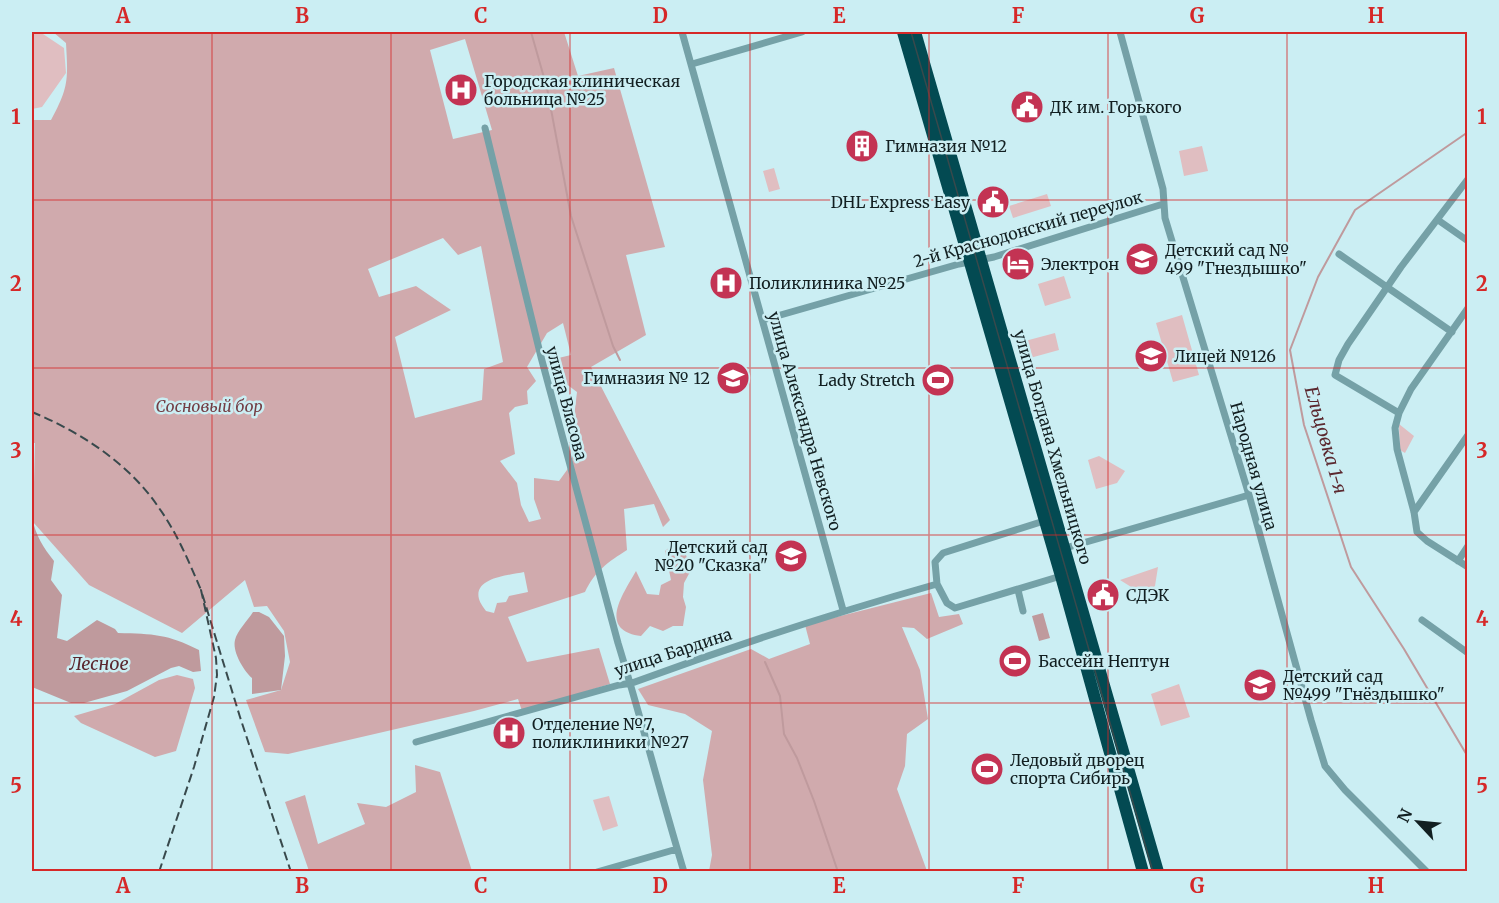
<svg xmlns="http://www.w3.org/2000/svg" width="1499" height="903" font-family="Merriweather,serif">
	<style>
		.green { fill: #e0bec1 }
		.forest { fill: #d0aaad; fill-rule: evenodd }
		.water { fill: #bf9a9d }
		.lines { fill: none; stroke-linecap: round; stroke-linejoin: round }
		.stream { stroke: #bf9a9d; stroke-width: 2 }
		.street { stroke: #75a1a7; stroke-width: 7 }
		.highway { stroke: #034a52; stroke-width: 12 }
		.tram { stroke: #38494c; stroke-width: 1.5 }
		.rail { stroke: #38494c; stroke-width: 2; stroke-dasharray: 9 4.5; stroke-linecap: butt }
		.grid { fill: none; stroke: #d62828; stroke-width: 1.5; stroke-opacity: 0.55 }
		.labels { text-anchor: middle; dominant-baseline: central; stroke-width: 5; stroke-linejoin: round; paint-order: stroke }
		.poi-label { font-size: 16px; fill: #121f21; stroke: #cbeef3; text-anchor: start }
		.street-label { font-size: 16px; fill: #121f21; stroke: #cbeef3 }
		.park-label { font-size: 16px; font-style: italic; fill: #733d44; stroke: #cbeef3 }
		.water-label { font-size: 18px; font-style: italic; fill: #5b282f; stroke: #cbeef3 }
		.neatline { fill: none; stroke: #d62828; stroke-width: 2 }
		.grid-label { font-size: 20px; text-anchor: middle; font-weight: bold; fill: #d62828 }
	</style>
	<rect width="100%" height="100%" fill="#cbeef3"/>
	<path class="green" d="M32,32H40L64,48L66,73L42,107L32,109Z
		M1202,146L1208,171L1184,176L1179,151Z
		M774,168L780,189L769,192L763,171Z
		M1047,194L1051,206L1013,218L1009,206Z
		M1064,276L1071,298L1045,306L1038,284Z
		M1182,315L1199,375L1173,382L1156,323Z
		M1055,333L1059,350L1030,358L1025,341Z
		M1399,424L1414,436L1405,453L1400,450Z
		M1099,456L1125,471L1117,483L1096,489L1088,460Z
		M1158,567L1155,586L1144,595L1120,580Z
		M1179,684L1190,717L1161,726L1151,694Z
		M609,796L618,826L603,831L593,800Z"/>
	<path class="forest" d="M53,32H564L578,76L614,68L665,247L626,255L646,335L591,367L670,520L663,527L654,504L624,509L627,550C608,562 595,571 585,592L508,617L527,662L599,648L610,684L522,711L518,699L474,711L288,754L265,752L246,700L281,690L290,662L284,631L267,606L254,607L245,580L182,633L89,585L33,522L35,443H32V120H51C69,87 68,79 66,43ZM465,39L492,130L453,139L430,50ZM443,238L458,255L481,246L503,362L484,369L482,400L415,418L395,337L451,310L416,286L379,297L368,269ZM563,323L571,355L550,360L561,380L577,392L572,435L577,445L567,470L559,481L534,478V499L541,519L529,522L521,505L517,483L500,461L515,454L509,413L515,407L528,404L527,391L536,381L527,367L547,333ZM524,572L528,592L509,596L506,602L497,603L494,613L486,611C484,608 480,603 479,599C473,577 511,575 524,572Z
		M675,543L684,549L691,570L684,583L683,597L686,607L683,626H673L663,631L650,626L641,636C597,630 623,594 636,571L647,594L659,595L661,585L671,580L665,551Z
		M931,593L939,617L959,614L963,624L927,639L914,628L902,627L920,670L928,719L907,734L905,766L897,789L927,871H709L712,855L703,780L712,731L685,714L648,705L638,689L751,649L769,659L810,644L805,625Z
		M177,675L193,679L195,688L176,751L155,757L81,723L74,716L115,704L159,680Z
		M415,765L440,772L472,871H309L285,802L305,795L318,844L365,824L357,803L386,807L416,792Z"/>
	<path class="water" d="M32,518C36,536 43,547 54,561L51,580L62,595L57,638L67,641L97,620L115,629L118,633C154,634 167,634 199,650L201,671L193,672L179,666L171,668L127,691L84,703H71L32,687Z
		M253,612H259L269,617L284,636L285,656L281,690L252,694V678C244,671 232,652 235,640C237,631 248,620 253,612Z
		M1043,613L1050,638L1039,641L1032,616Z"/>
	<g class="lines">
		<path class="stream" d="M531,32L547,88L571,216L613,346L620,360
			M1468,132L1355,210L1318,277L1290,350L1304,425L1351,567L1404,649L1468,757
			M765,662L780,696L784,734L797,758L814,801L838,872"/>
		<path class="street" d="M682,32L843,610
			M1120,32L1163,189L1165,218L1249,495L1311,720L1325,766L1345,790L1427,872
			M692,64L802,32
			M485,128L541,357L618,643C641,718 661,795 684,872
			M1438,220L1468,241
			M1339,254L1452,332
			M1468,308L1411,389L1399,413L1395,428L1397,449L1414,512L1417,532L1427,541L1468,567
			M763,320L959,264L994,257L1163,204
			M1399,413L1335,375L1339,360L1348,344L1401,267L1468,179
			M1414,512L1468,435
			M1062,549L1249,495
			M1458,561L1468,546
			M937,584L947,603L955,608L1061,576
			M1018,590L1023,611
			M1422,620L1468,653
			M416,742L619,685L632,683C733,646 834,613 937,584L935,562L943,553L1044,521
			M597,872L677,849"/>
		<path class="highway" d="M903,32L1061,576L1143,872
			M915,32L1158,872"/>
		<path class="tram" d="M911,32L1153,872"/>
		<path class="rail" d="M32,412C80,432 129,463 159,508C177,533 189,562 201,590
			M159,872L194,767L214,697L217,675L216,658L201,590L240,717L291,872"/>
	</g>
	<path class="grid" d="M212,32V872M391,32V872M570,32V872M750,32V872M929,32V872M1108,32V872M1287,32V872M32,200H1468M32,368H1468M32,535H1468M32,703H1468"/>
	<defs>
		<g id="hospital-disc" transform="scale(1.725)"><circle r="9.5" fill="#c33353" stroke="#cbeef3"/><path d="M-5-5h3v3.5h4V-5h3V5h-3V1.5h-4V5h-3Z" fill="#fff"/></g>
		<g id="civic-disc" transform="scale(1.725)"><circle r="9.5" fill="#c33353" stroke="#cbeef3"/><path d="M-.6-6.5H3V-4.5H.6V-3L4-1V1h2V6H-6V1h2V-1L-.6-3ZM-1.2 2.5V6h2.4V2.5Z" fill="#fff"/></g>
		<g id="building-disc" transform="scale(1.725)"><circle r="9.5" fill="#c33353" stroke="#cbeef3"/><path d="M-4-6H4V6H1V3H-1V6H-4ZM-2.5-4.3h1.7v1.8h-1.7ZM.8-4.3h1.7v1.8H.8ZM-2.5-1h1.7V.8h-1.7ZM.8-1h1.7V.8H.8Z" fill="#fff"/></g>
		<g id="school-disc" transform="scale(1.725)"><circle r="9.5" fill="#c33353" stroke="#cbeef3"/><path d="M0-5L7-2L0 1L-7-2ZM-4 1L0 2.5L4 1V4Q0 6-4 4Z" fill="#fff"/></g>
		<g id="hotel-disc" transform="scale(1.725)"><circle r="9.5" fill="#c33353" stroke="#cbeef3"/><path d="M-6-4.5h1.5V1H6V5H4.5V3h-9V5H-6ZM-4 0a1.8 1.8 0 1 1 3.6 0ZM.5 0V-2.5h3Q6-2.5 6 0Z" fill="#fff"/></g>
		<g id="stadium-disc" transform="scale(1.725)"><circle r="9.5" fill="#c33353" stroke="#cbeef3"/><path d="M0-5a6.5 5 0 1 0 0 10a6.5 5 0 1 0 0-10ZM-3.5-1.8h7v3.6h-7Z" fill="#fff"/></g>
	</defs>
	<g fill-rule="evenodd">
		<use href="#hospital-disc" x="461" y="90"/>
		<use href="#civic-disc" x="1027" y="107"/>
		<use href="#building-disc" x="862" y="146"/>
		<use href="#civic-disc" x="993" y="202"/>
		<use href="#school-disc" x="1142" y="259"/>
		<use href="#hotel-disc" x="1018" y="264"/>
		<use href="#hospital-disc" x="726" y="283"/>
		<use href="#school-disc" x="1151" y="356"/>
		<use href="#school-disc" x="733" y="378"/>
		<use href="#stadium-disc" x="938" y="380"/>
		<use href="#school-disc" x="791" y="556"/>
		<use href="#civic-disc" x="1103" y="595"/>
		<use href="#stadium-disc" x="1015" y="661"/>
		<use href="#school-disc" x="1260" y="685"/>
		<use href="#hospital-disc" x="509" y="733"/>
		<use href="#stadium-disc" x="987" y="769"/>
	</g>
	<g class="labels">
		<g class="poi-label">
			<text x="484" y="81">Городская клиническая<tspan x="484" dy="18">больница №25</tspan></text>
			<text x="1050" y="107">ДК им. Горького</text>
			<text x="885" y="146">Гимназия №12</text>
			<text x="970" y="202" text-anchor="end">DHL Express Easy</text>
			<text x="1165" y="250">Детский сад №<tspan x="1165" dy="18">499 "Гнездышко"</tspan></text>
			<text x="1041" y="264">Электрон</text>
			<text x="749" y="283">Поликлиника №25</text>
			<text x="1174" y="356">Лицей №126</text>
			<text x="710" y="378" text-anchor="end">Гимназия № 12</text>
			<text x="915" y="380" text-anchor="end">Lady Stretch</text>
			<text x="768" y="547" text-anchor="end">Детский сад<tspan x="768" dy="18">№20 "Сказка"</tspan></text>
			<text x="1126" y="595">СДЭК</text>
			<text x="1038" y="661">Бассейн Нептун</text>
			<text x="1283" y="676">Детский сад<tspan x="1283" dy="18">№499 "Гнёздышко"</tspan></text>
			<text x="532" y="724">Отделение №7,<tspan x="532" dy="18">поликлиники №27</tspan></text>
			<text x="1010" y="760">Ледовый дворец<tspan x="1010" dy="18">спорта Сибирь</tspan></text>
		</g>
		<g class="street-label">
			<text transform="translate(1028 229) rotate(-16)">2-й Краснодонский переулок</text>
			<text transform="translate(567 403) rotate(75)">улица Власова</text>
			<text transform="translate(805 421) rotate(74)">улица Александра Невского</text>
			<text transform="translate(1053 447) rotate(74)">улица Богдана Хмельницкого</text>
			<text transform="translate(1254 466) rotate(74)">Народная улица</text>
			<text transform="translate(673 652) rotate(-18)">улица Бардина</text>
		</g>
		<g class="park-label">
			<text x="209" y="406">Сосновый бор</text>
		</g>
		<g class="water-label">
			<text transform="translate(1326 440) rotate(74)">Ельцовка 1-я</text>
			<text x="99" y="663">Лесное</text>
		</g>
	</g>
	<rect width="1499" height="903" fill="none" stroke="#cbeef3" stroke-width="66"/>
	<g transform="translate(1418 822) rotate(296)" stroke="#cbeef3" stroke-width="4.5" paint-order="stroke">
	<path d="M0-4.5L10 22L0 15L-10 22Z" fill="#121f21"/>
	<text y="-9" font-size="16" font-weight="bold" text-anchor="middle" fill="#121f21">N</text>
	</g>
	<rect x="33" y="33" width="1433" height="837" class="neatline"/>
	<g class="grid-label">
		<text x="123" y="23">A</text>
		<text x="302" y="23">B</text>
		<text x="481" y="23">C</text>
		<text x="660" y="23">D</text>
		<text x="839" y="23">E</text>
		<text x="1018" y="23">F</text>
		<text x="1197" y="23">G</text>
		<text x="1376" y="23">H</text>
		<text x="16" y="124">1</text>
		<text x="1482" y="124">1</text>
		<text x="16" y="291">2</text>
		<text x="1482" y="291">2</text>
		<text x="16" y="458">3</text>
		<text x="1482" y="458">3</text>
		<text x="16" y="626">4</text>
		<text x="1482" y="626">4</text>
		<text x="16" y="793">5</text>
		<text x="1482" y="793">5</text>
		<text x="123" y="893">A</text>
		<text x="302" y="893">B</text>
		<text x="481" y="893">C</text>
		<text x="660" y="893">D</text>
		<text x="839" y="893">E</text>
		<text x="1018" y="893">F</text>
		<text x="1197" y="893">G</text>
		<text x="1376" y="893">H</text>
	</g>
</svg>
